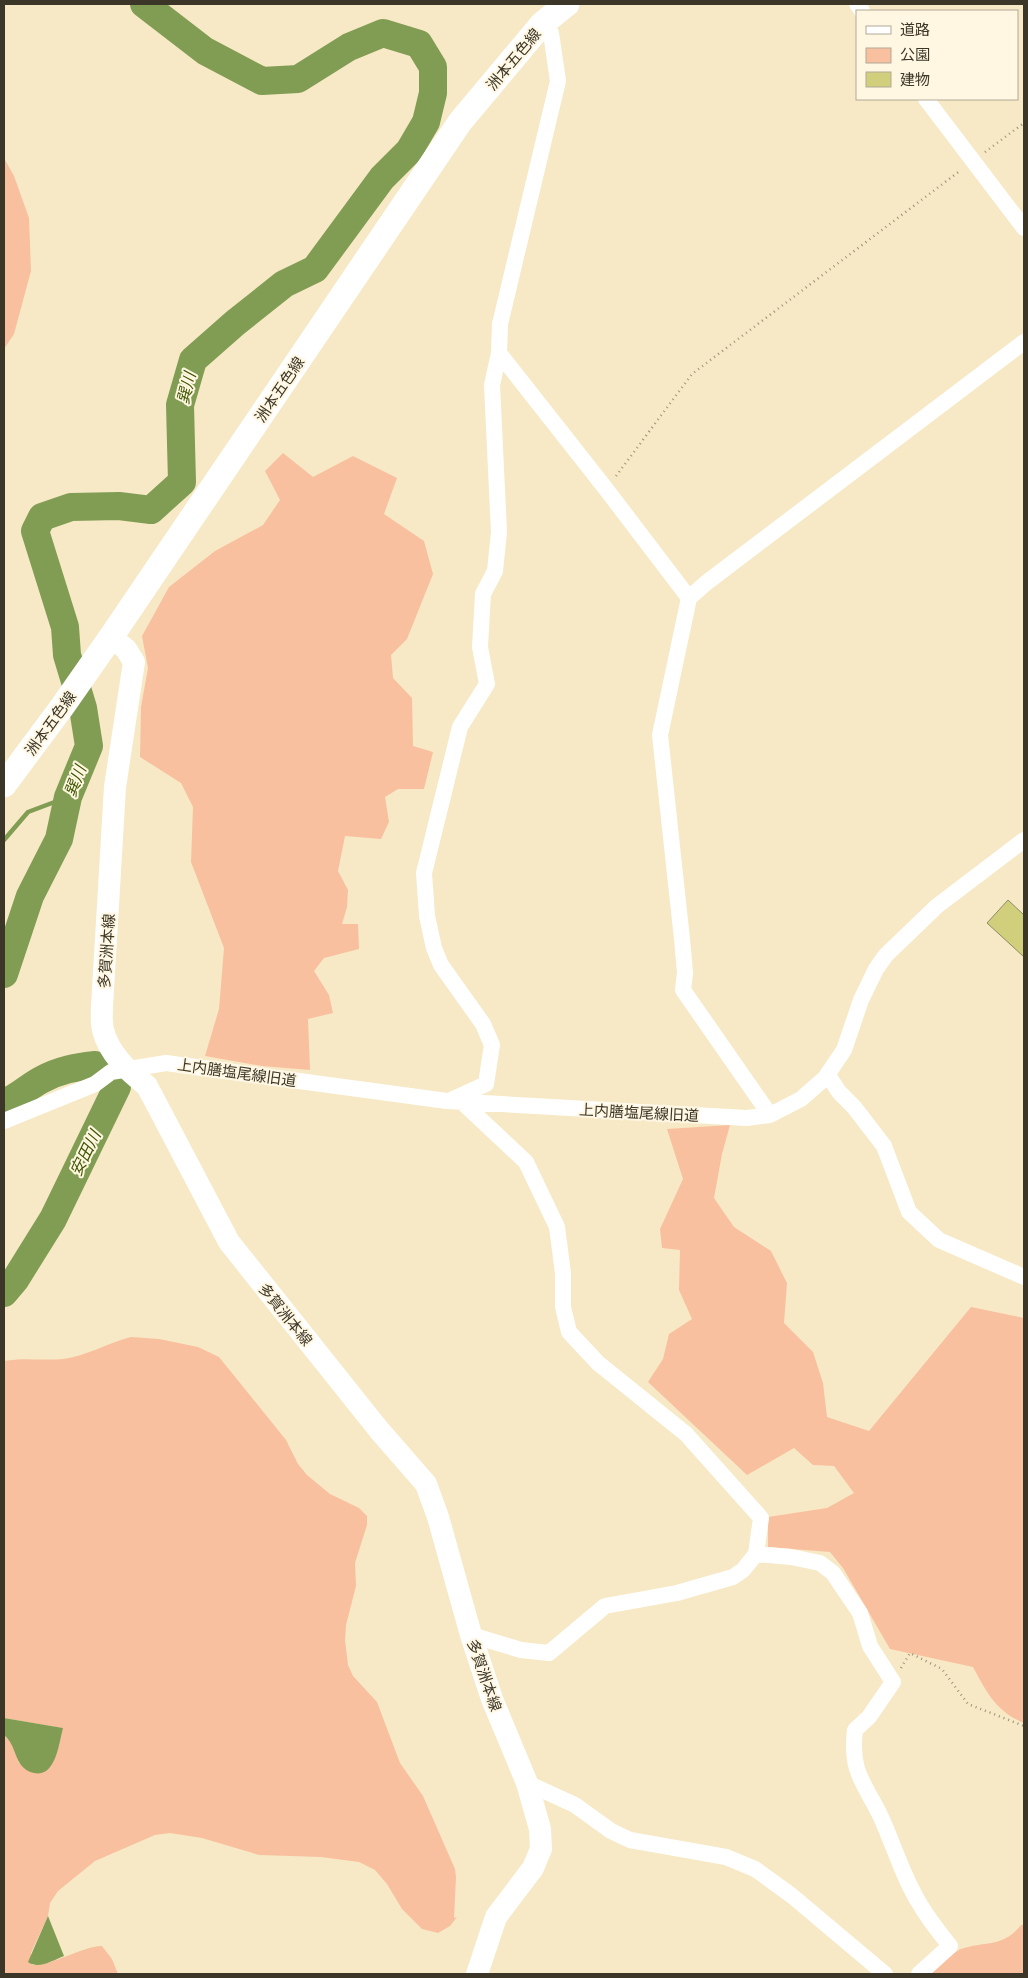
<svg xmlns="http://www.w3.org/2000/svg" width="1028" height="1978" font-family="'Open Sans','Noto Sans JP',sans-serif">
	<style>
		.green { fill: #f8c09f }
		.water { fill: #819d53 }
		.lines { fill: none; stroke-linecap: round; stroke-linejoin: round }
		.stream { stroke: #819d53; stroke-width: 4.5 }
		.river { stroke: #819d53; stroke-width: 28 }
		.building { fill: #d1cf7c; stroke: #8b8b69 }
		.path { stroke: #9c927a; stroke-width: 2.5; stroke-dasharray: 1 4; stroke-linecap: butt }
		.street { stroke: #fff; stroke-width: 16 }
		.secondary { stroke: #fff; stroke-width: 22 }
		.primary { stroke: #fff; stroke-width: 25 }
		.labels { text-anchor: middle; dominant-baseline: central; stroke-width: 4; stroke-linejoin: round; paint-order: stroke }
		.street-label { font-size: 15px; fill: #3b3628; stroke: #fff7e2 }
		.water-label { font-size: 16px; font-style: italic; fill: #3e5600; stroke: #fff7e2 }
	</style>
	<rect width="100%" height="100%" fill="#f7e9c6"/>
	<path class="green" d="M4,158L14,176L29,218L31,271L14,334L4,349Z
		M283,453L313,477L353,456L397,478L384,514L424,541L433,574L407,639L391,655L393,678L412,698L413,746L433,752L424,789H398L385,797L389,822L381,839L345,836L338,871L348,890L347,907L342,924H358L359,949L324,958L314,971L329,995L333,1013L308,1019L310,1070L262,1066L205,1056L219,1009L224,948L191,862L193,807L181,783L140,757L141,707L148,668L142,636L169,587L215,551L263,525L280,500L265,471Z
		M730,1125L722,1154L714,1198L734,1227L771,1251L787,1283L784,1323L813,1352L823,1383L827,1417L869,1431L971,1307L1024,1318V1723C996,1712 986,1691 973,1667L890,1649L843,1568L830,1552L768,1547V1517L827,1508L854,1493L834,1466L813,1465L794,1448L747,1475L648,1382L663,1359L669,1334L692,1319L679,1290L680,1250L662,1248L660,1229L683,1179L667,1129Z
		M131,1337L159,1339L198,1347L219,1357L286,1440L298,1464L307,1475L330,1494L359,1508L367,1516V1525L355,1563L356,1586L346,1625L345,1640L348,1665L353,1676L377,1702L400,1763L423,1796L455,1869L456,1877L454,1918L457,1917L450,1926L438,1933L422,1929L402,1909L387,1884L375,1870L359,1862L321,1857L259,1855L202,1838L170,1833L155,1835L95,1861L58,1891L50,1903L48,1916L31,1953L32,1965C52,1966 80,1947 102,1946L112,1959L118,1974H4V1735L14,1746L19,1763L62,1728L4,1718V1361C24,1357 43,1361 63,1359C86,1356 108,1343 131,1337Z
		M1021,1925H1024V1974H931C939,1968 953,1952 961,1949C985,1941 1003,1948 1021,1925Z"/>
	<path class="water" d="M4,1718L63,1728C59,1742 56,1778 34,1773C29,1772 24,1769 21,1765C14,1755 14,1743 4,1735Z
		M48,1916L64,1956C53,1960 39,1970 28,1962Z"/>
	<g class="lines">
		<path class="stream" d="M4,840L28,812L68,797"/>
		<path class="river" d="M4,974L30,896L59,839L68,797L89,746L83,708L67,655L65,627L35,531L42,517L71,507L119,506L151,510L182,482L180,405L193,360L235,323L284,284L315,269L382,178L409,151L426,122L433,93V67L419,44L383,33L349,47L298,79L262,81L205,51L144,4
			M4,1103C18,1097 28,1087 41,1080C59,1070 76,1067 95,1065L117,1087L53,1219L15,1280L4,1293"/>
	</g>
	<path class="building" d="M1008,900L1024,915V957L987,923Z"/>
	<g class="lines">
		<path class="path" d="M985,152L1024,123
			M616,476L692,374L961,170
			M901,1668L910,1653L942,1669L968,1704L1024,1726"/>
		<path class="street" d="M857,4L862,11
			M926,99L1024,228
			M499,353L606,489L689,598
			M828,1075L839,1092L854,1107L884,1146L909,1212L939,1240L1024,1277
			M449,1101L486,1084L492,1045L483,1024L441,965L434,948L427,916L424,873L460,727L487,684L480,647L483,594L495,571L499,532L492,385L499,353L500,324L558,81L551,33L542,24
			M462,1102L526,1162L557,1227L563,1273V1307L569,1332L598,1363L686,1434L761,1518L756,1554L743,1570L733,1577L677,1593L605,1606L549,1653L521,1650L471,1635
			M770,1115L683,990L685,973L682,939L660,735L689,598L706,583L1024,342
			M4,1121L95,1084L111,1072L166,1063L447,1101L747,1118L770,1115L801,1099L825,1078L844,1050L861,1000L876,969L886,955L937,906L1024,840
			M756,1554L791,1557L820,1563L833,1573L860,1613L870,1646L893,1682L869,1717L855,1730C850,1771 863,1781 880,1815C894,1845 903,1878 921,1906C929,1920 940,1933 950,1946L919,1974
			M527,1783L575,1805L611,1831L630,1840L726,1857L755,1869L791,1895L885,1974"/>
		<path class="secondary" d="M111,637L126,649L134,662L115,787L102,1006C102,1013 101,1022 103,1030C109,1054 128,1071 147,1086L229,1242L379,1430L426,1484L438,1517L471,1635L492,1699L527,1783L540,1829L541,1849L533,1868L496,1917L477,1974"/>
		<path class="primary" d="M4,785L62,707L111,637L460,122L542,24L567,4"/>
	</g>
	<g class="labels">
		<g class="street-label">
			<text transform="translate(513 59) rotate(-50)">洲本五色線</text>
			<text transform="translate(279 389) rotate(-56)">洲本五色線</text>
			<text transform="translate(50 723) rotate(-54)">洲本五色線</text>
			<text transform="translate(106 951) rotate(-86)">多賀洲本線</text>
			<text transform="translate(237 1072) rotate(8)">上内膳塩尾線旧道</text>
			<text transform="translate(639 1112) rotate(3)">上内膳塩尾線旧道</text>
			<text transform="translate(286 1314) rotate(51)">多賀洲本線</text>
			<text transform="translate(485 1675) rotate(71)">多賀洲本線</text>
		</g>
		<g class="water-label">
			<text transform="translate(186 388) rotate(-76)">巽川</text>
			<text transform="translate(75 781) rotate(-69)">巽川</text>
			<text transform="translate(85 1153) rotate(-64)">安田川</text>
		</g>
	</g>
	<rect width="1028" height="1978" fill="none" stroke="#3b3628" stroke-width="10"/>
	<rect x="856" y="10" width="162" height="90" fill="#fff7e2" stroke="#b1aa98"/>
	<rect x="866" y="26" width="25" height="8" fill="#ffffff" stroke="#b1aa98"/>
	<text x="900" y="35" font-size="15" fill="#3b3628">道路</text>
	<rect x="866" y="48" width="25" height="15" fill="#f8c09f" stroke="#b1aa98"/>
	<text x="900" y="60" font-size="15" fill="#3b3628">公園</text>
	<rect x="866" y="72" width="25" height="15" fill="#d1cf7c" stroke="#b1aa98"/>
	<text x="900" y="85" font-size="15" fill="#3b3628">建物</text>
</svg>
